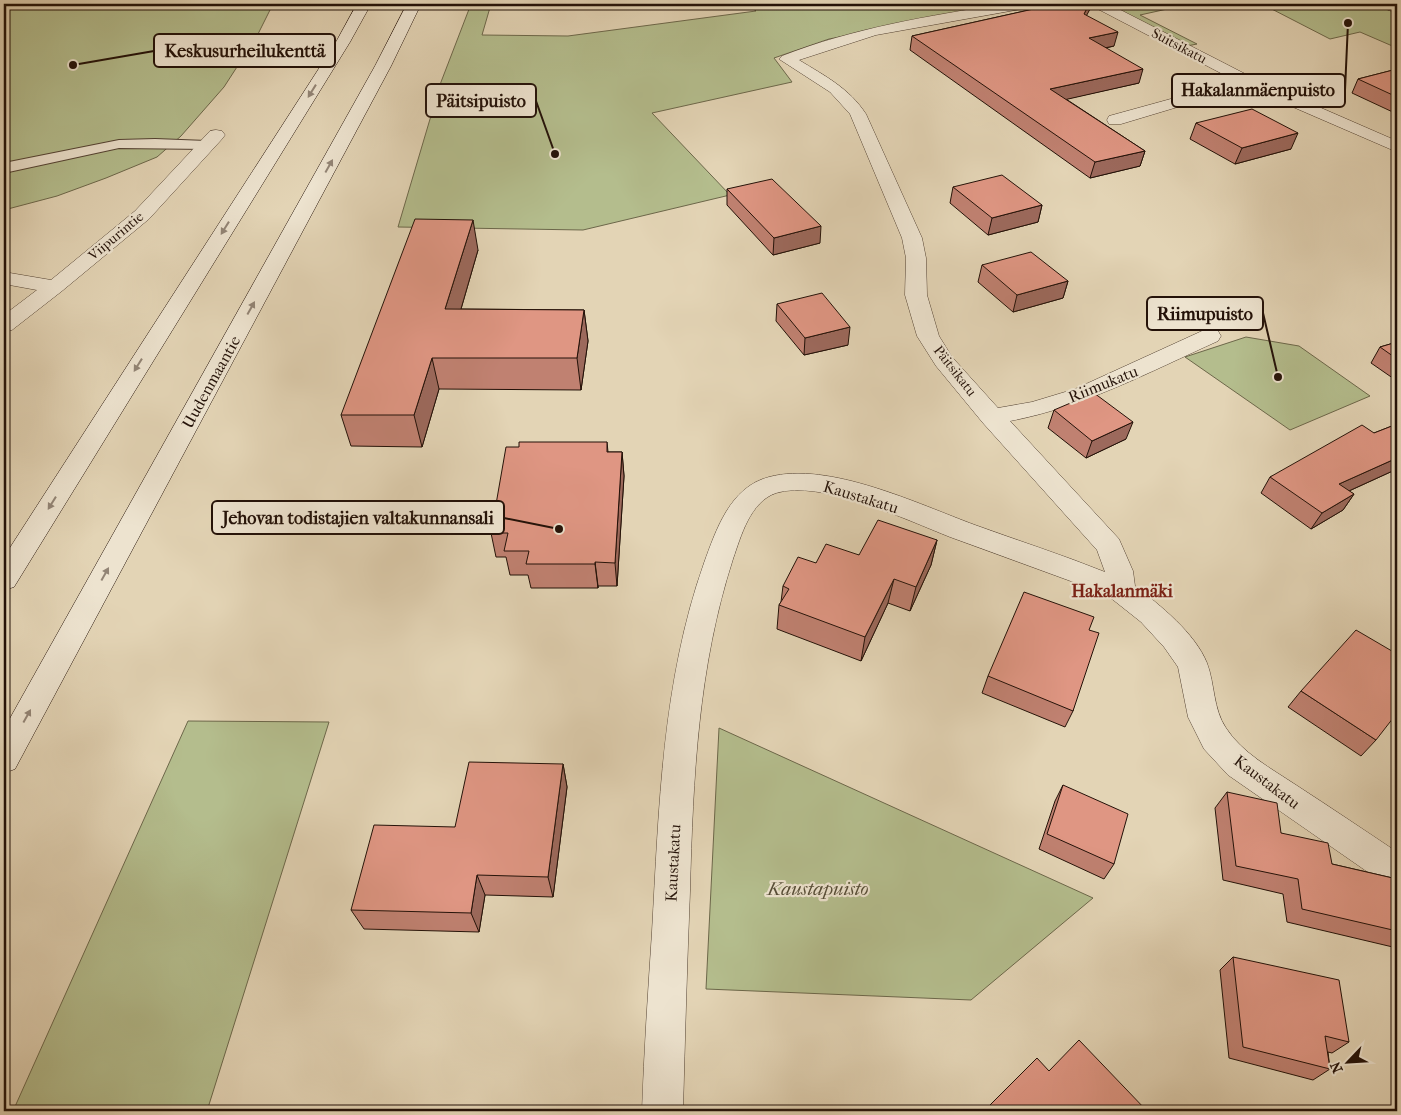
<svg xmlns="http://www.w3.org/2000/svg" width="1401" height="1115" font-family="'IM FELL French Canon',serif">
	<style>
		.green { fill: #b4bd8d; stroke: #6c674a }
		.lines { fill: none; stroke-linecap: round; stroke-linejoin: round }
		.lane-casing { stroke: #534233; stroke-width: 2 }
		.street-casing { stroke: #534233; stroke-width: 1 }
		.secondary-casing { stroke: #231108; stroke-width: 1 }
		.lane { fill: #ede3cf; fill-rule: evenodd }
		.street { fill: #ede3cf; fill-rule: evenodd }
		.secondary { fill: #ede3cf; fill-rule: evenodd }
		.wall { fill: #c08171; stroke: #231108 }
		.shaded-wall { fill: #9c695c; stroke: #231108 }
		.building { fill: #df9683; stroke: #231108 }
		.oneway { fill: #928475 }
		.labels { text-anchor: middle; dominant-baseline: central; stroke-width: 4.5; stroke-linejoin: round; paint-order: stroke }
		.far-street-label { font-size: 14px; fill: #231108; stroke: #ede3cf }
		.street-label { font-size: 16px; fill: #231108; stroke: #ede3cf }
		.neighbourhood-label { font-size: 18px; font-weight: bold; fill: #7a1f14; stroke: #ede3cf }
		.near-park-label { font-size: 19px; font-style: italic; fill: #564d37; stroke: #ede3cf }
		.leader { fill: none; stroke: #231108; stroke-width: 2 }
		.callout-dot { fill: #231108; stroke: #ede3cf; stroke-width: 2 }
		.callout { fill: #ede3cf; stroke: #231108; stroke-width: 2 }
		.callout-label { font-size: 18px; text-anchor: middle; font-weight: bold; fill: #231108 }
	</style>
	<rect width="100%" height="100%" fill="#e3d4b5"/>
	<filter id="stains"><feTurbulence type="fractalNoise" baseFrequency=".004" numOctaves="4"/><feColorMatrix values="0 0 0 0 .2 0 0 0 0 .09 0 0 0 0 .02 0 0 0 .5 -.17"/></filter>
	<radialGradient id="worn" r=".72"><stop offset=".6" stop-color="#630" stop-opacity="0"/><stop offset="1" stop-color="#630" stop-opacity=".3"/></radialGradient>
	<path class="green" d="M4,4H273L257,36L224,87L181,136L157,157L106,178L57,196L4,210Z
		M471,4H491L482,35L568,36L756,11L747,4H1010L829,39L774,58L792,82L652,113L730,195L583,230L398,227L441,82Z
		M1104,4H1190L1140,15L1197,44L1187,46Z
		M1262,4H1376L1397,13V48L1360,32L1330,39Z
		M1246,337L1299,346L1370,396L1290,430L1185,357Z
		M188,721L329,722L207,1111H13Z
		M719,728L1093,898L971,1000L706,989Z"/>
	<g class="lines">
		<g class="lane-casing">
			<path id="lane" d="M155,139L207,141L212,142L214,145L212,148L207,149L119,148L4,173V163L119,140Z"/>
		</g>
		<g class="street-casing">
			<path id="street" d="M1004,4H1034L1027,8L876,35L799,60C825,76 849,88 866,114L922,238L926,258L927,295L939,336L952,357L998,408L1032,402L1075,389L1202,331L1210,329L1218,331L1221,336L1218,341C1149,372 1084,407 1010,421L1119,539L1133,571L1135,586C1160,605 1195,633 1207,663C1215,684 1213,709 1226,728C1242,753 1272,769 1296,785C1330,807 1364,830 1397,852V889L1385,884L1228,775L1204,749L1188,717L1178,667L1164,647L1141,622L1112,599L1076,583C1034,568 992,552 950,537C907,520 820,479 776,493C750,502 741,536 733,559C698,667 693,778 690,891C687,964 685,1038 683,1111H642C644,1052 648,992 652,932C659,807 662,682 704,563C716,530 730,487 769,477C829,461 918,504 975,525C1019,541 1063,555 1105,572L1097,550L983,423L936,366L917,336L905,295L906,258L902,238L850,114L830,92L779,59L782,56C854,28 928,16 1004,4Z
				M1092,4H1109L1257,80L1397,141V152L1249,88L1221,94L1121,124H1109L1107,120L1109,116L1236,81L1094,7Z
				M216,130L222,131L225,135L222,139L149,219L62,291L12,330L4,331V315L37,290L4,284V272L51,280L135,211L210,131Z"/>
		</g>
		<g class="secondary-casing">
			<path id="secondary" d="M357,4H371L350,42L14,587L4,590V557L336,42Z
				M407,4H421L391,66L15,769L4,773V729L375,66Z
				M1378,4H1397V13L1380,7Z"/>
		</g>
		<use href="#lane" class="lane"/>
		<use href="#street" class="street"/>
		<use href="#secondary" class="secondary"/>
	</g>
	<path class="wall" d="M1056,4H1091L1090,9L1086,15L1114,46L1106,48L1139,83L1066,99L1145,151L1140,166L1090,178L910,50L912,36Z
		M1397,69V114L1352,93L1358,79Z
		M1196,123L1291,149L1235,164L1190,139Z
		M953,187L1042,205L1038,222L988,235L950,203Z
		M727,189L820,243L773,255L727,205Z
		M478,250L461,309L584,310L588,341L581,390L439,389L422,447L351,446L341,415Z
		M982,265L1068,281L1063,298L1013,312L978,282Z
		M777,304L848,345L804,355L776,321Z
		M1397,342V381L1371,363L1380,347Z
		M1054,410L1126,439L1086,458L1048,428Z
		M1397,424V469L1349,491L1354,494L1343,510L1311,529L1261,493L1270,477L1374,433Z
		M607,442L608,452H622L624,476L617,586H598V588H531L528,575H510L506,557H496L491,533Z
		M937,540L931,565L910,611L888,603L861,661L777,629L779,605L781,602L783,586L816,563L859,555Z
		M1089,630L1073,711L1065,727L982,693L988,676Z
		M1301,691L1376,740L1361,756L1288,707Z
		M563,764L567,787L553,897L485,895L479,932L364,929L351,910L455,827Z
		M1063,785L1114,864L1104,879L1039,849L1055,801Z
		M1227,792L1281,833L1332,864L1397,879V948L1287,922L1283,894L1223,880L1215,808Z
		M1233,957L1349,1042L1332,1053L1328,1052L1330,1069L1313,1080L1229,1058L1220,970Z"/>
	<path class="shaded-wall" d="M1089,4H1091L1090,9L1080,28L1084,14Z
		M1118,32L1114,46L1085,52L1089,38Z
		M1143,69L1139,83L1046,104L1050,89Z
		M1298,133L1291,149L1235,164L1242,148Z
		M1145,151L1140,166L1090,178L1095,162Z
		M1042,205L1038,222L988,235L992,218Z
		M473,220L478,250L452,340L445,309Z
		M821,226L820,243L773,255L774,238Z
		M1068,281L1063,298L1013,312L1017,295Z
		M584,310L588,341L581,390L577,358Z
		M850,327L848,345L804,355L805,338Z
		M432,358L439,389L422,447L414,415Z
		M1133,422L1126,439L1086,458L1092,441Z
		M622,452L624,476L617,586L615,563Z
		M1397,458V469L1329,500L1339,484Z
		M1354,494L1343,510L1311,529L1322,513Z
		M937,540L931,565L910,611L916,587Z
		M595,562L598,586V588L595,564Z
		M894,579L888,603L861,661L865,637Z
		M563,764L567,787L553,897L548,877Z
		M477,875L485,895L479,932L471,913Z"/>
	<path class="building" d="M1056,4H1089L1084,14L1118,32L1089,38L1143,69L1050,89L1145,151L1095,162L912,36Z
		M1397,69V97L1358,79Z
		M1252,109L1298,133L1242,148L1196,123Z
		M1002,175L1042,205L992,218L953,187Z
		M772,179L821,226L774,238L727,189Z
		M415,219L473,220L445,309L584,310L577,358H432L414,415H341Z
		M1031,252L1068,281L1017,295L982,265Z
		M822,293L850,327L805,338L777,304Z
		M1397,342V359L1380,347Z
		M1094,393L1133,422L1092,441L1054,410Z
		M1397,424V458L1339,484L1354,494L1322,513L1270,477L1362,425L1374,433Z
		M519,442H607V452H622L615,563L595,562V564H526L529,551H504L508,533H491L506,447H519Z
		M878,520L937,540L916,587L894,579L865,637L779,605L789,589L783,586L798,557L816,563L826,544L859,555Z
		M1024,592L1094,617L1089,630L1099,633L1073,711L988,676Z
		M1356,630L1397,654V713L1376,740L1301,691Z
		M469,762L563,764L548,877L477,875L471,913L351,910L374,825L455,827Z
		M1063,785L1128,814L1114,864L1047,834Z
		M1227,792L1277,803L1281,833L1328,843L1332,864L1397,879V931L1302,909L1298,879L1236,866Z
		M1233,957L1339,980L1349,1042L1325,1036L1330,1069L1243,1047Z
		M1079,1040L1147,1111H984L1037,1058L1049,1071Z"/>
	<defs><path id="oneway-solid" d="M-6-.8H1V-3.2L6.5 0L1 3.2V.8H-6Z" transform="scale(1.25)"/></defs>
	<g class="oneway">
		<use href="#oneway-solid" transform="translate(312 91) rotate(122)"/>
		<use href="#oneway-solid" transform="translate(329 166) rotate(-61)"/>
		<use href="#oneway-solid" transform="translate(225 228) rotate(122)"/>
		<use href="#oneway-solid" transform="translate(251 308) rotate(-61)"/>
		<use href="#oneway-solid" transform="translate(138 365) rotate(122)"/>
		<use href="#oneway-solid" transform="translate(52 503) rotate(122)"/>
		<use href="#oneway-solid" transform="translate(105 574) rotate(-61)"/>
		<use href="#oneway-solid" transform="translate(27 716) rotate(-61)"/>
	</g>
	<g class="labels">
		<g class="far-street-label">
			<text transform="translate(1179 46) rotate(28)">Suitsikatu</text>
			<text transform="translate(116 236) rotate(-40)">Viipurintie</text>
			<text transform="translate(955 371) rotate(52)">Päitsikatu</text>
		</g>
		<g class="street-label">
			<text transform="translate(211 382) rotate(-61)">Uudenmaantie</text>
			<text transform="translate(1103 384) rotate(-22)">Riimukatu</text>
			<text transform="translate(861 497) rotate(17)">Kaustakatu</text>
			<text transform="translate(1267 782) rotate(37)">Kaustakatu</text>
			<text transform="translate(673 863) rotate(-87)">Kaustakatu</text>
		</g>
		<g class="neighbourhood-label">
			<text x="1122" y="591">Hakalanmäki</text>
		</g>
		<g class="near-park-label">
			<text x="818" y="889">Kaustapuisto</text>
		</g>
	</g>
	<path class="leader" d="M73 65L154 51M1348 23L1345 90M555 154L536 101M1278 377L1263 313M559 529L504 518"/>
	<g class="callout-dot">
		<circle cx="73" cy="65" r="5"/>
		<circle cx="1348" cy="23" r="5"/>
		<circle cx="555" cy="154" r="5"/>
		<circle cx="1278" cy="377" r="5"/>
		<circle cx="559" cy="529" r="5"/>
	</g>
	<g class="callout">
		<rect x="154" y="34" width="181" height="33" rx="5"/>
		<rect x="1172" y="74" width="173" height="33" rx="5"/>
		<rect x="426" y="84" width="110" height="33" rx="5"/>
		<rect x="1147" y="297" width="116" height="33" rx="5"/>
		<rect x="212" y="501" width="292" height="33" rx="5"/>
	</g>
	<g class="callout-label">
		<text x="245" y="57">Keskusurheilukenttä</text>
		<text x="1258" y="96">Hakalanmäenpuisto</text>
		<text x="481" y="107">Päitsipuisto</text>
		<text x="1205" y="320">Riimupuisto</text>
		<text x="358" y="524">Jehovan todistajien valtakunnansali</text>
	</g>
	<rect width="1401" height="1115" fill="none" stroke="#e3d4b5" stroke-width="20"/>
	<rect x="5" y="5" width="1391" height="1105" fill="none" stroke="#231108" stroke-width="2.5"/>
	<rect x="10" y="10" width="1381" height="1095" fill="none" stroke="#231108"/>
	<g transform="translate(1348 1062) rotate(245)" stroke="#ede3cf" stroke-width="4" paint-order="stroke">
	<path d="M0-4L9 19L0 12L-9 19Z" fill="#231108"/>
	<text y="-8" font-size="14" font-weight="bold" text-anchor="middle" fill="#231108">N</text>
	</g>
	<rect width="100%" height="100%" filter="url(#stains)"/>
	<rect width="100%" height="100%" fill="url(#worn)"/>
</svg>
